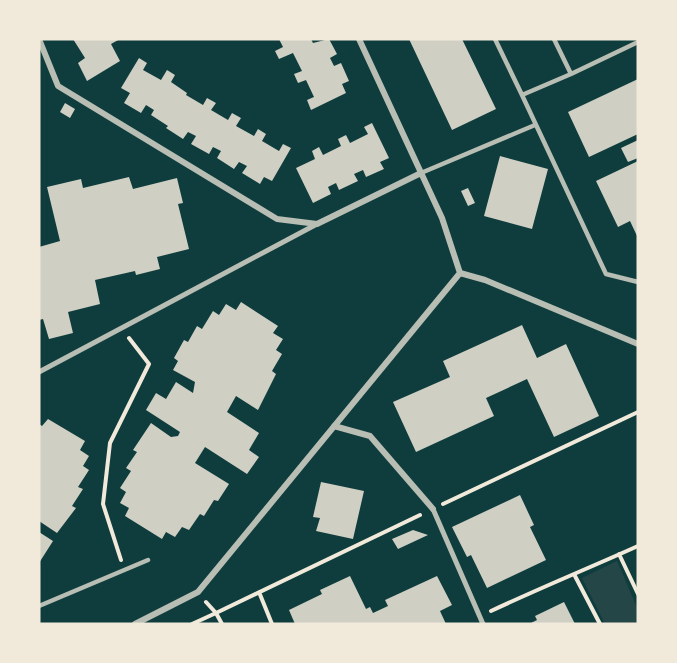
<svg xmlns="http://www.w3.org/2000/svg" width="677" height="663" font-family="Mulish,sans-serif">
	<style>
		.green { fill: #244646 }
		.building { fill: #cfcfc3 }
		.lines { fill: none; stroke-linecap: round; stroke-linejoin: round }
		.path { stroke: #f1e9da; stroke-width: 4 }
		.service { stroke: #b8beb3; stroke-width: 4.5 }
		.pedestrian { stroke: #b8beb3; stroke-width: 5 }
		.minor { stroke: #b8beb3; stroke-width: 6 }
	</style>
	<rect width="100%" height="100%" fill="#0f3d3e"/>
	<path class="green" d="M617,561L638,610V624H605L582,578Z"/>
	<path class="building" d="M73,39H120L111,44L120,61L87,81L78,63L85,58Z
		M279,39H311L313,43L329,39L337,54L330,58L334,66L341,63L349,81L342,84L346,93L311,110L307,100L314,97L306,80L298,83L294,74L302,71L293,53L279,59L275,51L283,47Z
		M409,39H462L496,109L452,130Z
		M139,58L147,63L143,70L161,80L167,70L175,75L171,82L187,93L186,95L203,105L207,98L216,103L211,110L228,120L232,113L241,118L236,126L254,136L258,129L266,134L262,141L279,151L283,144L291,148L272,181L264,177L260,184L242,173L247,166L239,162L234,169L217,158L221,151L213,147L209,154L191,144L196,136L188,132L183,139L166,128L168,126L151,115L154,110L146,105L141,113L124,103L130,93L121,88Z
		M638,79V134L589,157L568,112Z
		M65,103L75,109L70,118L60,112Z
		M372,123L389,158L380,162L384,169L366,177L363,170L354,174L358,181L339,190L336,183L328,187L331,194L313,203L296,168L315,159L312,151L319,147L323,155L341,146L338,139L346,135L350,143L368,134L364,127Z
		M638,140V158L628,162L621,148Z
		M500,156L548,169L532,229L484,216Z
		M638,161V238L630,221L618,227L596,181Z
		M129,177L133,189L177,178L183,203L178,204L189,249L157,257L160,269L136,275L135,271L95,280L100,304L68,312L73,333L49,339L43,319L39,320V247L60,241L47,187L81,179L83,188Z
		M468,188L475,203L468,206L461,191Z
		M241,302L278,326L273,333L283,339L276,350L282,354L272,371L276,374L258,410L236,396L227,412L259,433L249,450L259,457L247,474L205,447L195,463L229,484L218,501L214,500L204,516L200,514L189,530L182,527L175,537L166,532L162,539L125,516L129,508L120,503L126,492L120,488L131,471L126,468L137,452L133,450L151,423L171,437L178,436L180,432L146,410L156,393L166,399L176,382L193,393L195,382L173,370L178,361L174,358L184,340L188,342L197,326L202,329L213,311L219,315L226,304L236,310Z
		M522,325L537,358L566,344L599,416L554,437L527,379L486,398L494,416L416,452L393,402L450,377L443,361Z
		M48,419L85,441L80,450L89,456L83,466L89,470L78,487L83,489L72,506L76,508L57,533L39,521V424L42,426Z
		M321,482L364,491L353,539L316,531L320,518L313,517Z
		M520,495L534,525L530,527L546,560L487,588L471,555L467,557L452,527Z
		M413,530L428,535L398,549L392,539Z
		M39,532L53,541L39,563Z
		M350,576L366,609L370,607L373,613L388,606L385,600L437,576L452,605L440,611L446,624H295L289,610L322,594L320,590Z
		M564,602L575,624H529L537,620L535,616Z"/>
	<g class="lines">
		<path class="path" d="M443,504L638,412
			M619,554L638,594
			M121,560L103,504L110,443L149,364L129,338
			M575,576L600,624
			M259,592L272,624
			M206,602L216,613L420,515
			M491,611C540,588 589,568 638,546
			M192,624L216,613L222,624"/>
		<path class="service" d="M495,39L522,95L571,74
			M554,39L571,74L638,42
			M522,95L606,274L638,282
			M421,173L535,125
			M39,606L148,560"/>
		<path class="pedestrian" d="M39,372L317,224
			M433,509L483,624"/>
		<path class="minor" d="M39,39L58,86L277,219L317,224L421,173
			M460,273L485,280L638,344
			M334,426L370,436L433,509
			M135,624L198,592L460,273L442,218L359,39"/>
	</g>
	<rect width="677" height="663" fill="none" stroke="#f1e9da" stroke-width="81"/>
</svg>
